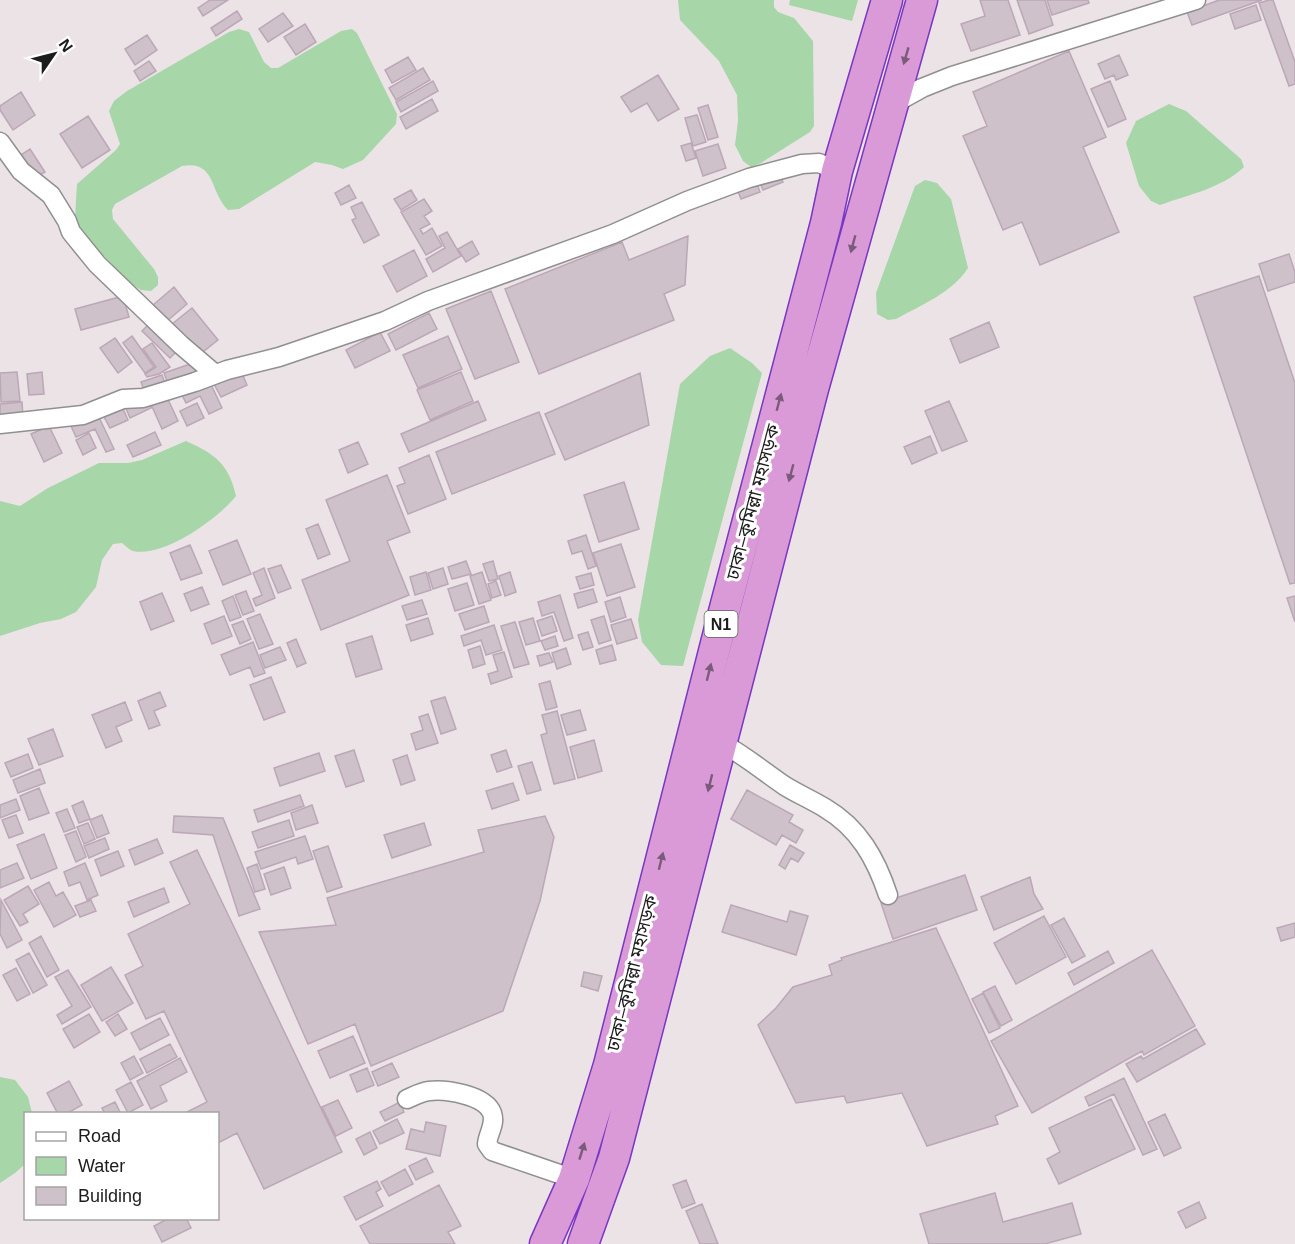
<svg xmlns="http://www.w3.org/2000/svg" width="1295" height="1244" font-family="Arial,'Noto Sans Bengali',sans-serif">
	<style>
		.water { fill: #a7d6a9 }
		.building { fill: #cec1ca; stroke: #bca7b7; stroke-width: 1.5 }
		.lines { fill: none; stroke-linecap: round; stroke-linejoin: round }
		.minor-casing { stroke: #909090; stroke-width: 21 }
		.trunk-casing { stroke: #7a36c4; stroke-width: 33 }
		.minor { stroke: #fff; stroke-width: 18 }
		.trunk { stroke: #d99ad7; stroke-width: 30 }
		.oneway { fill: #7a5b7a }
		.labels { text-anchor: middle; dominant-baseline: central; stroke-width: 6; stroke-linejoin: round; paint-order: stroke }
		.shield { fill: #fff; stroke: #606060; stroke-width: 1.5 }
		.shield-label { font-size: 16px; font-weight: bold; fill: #1c1c1c }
		.street-label { font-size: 18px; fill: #1c1c1c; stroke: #fff }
	</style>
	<rect width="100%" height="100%" fill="#ece3e7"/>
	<path class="water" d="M678,0H774V7L778,12L794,18L813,41L814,126L810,132L761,163L751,167L743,161L735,145L738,121L737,95L719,61L680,20Z
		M790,0H858L852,21L789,5Z
		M239,29L249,32L264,62L271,68H278L341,31L352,29L357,33L397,114L396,124L363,160L343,169L332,165L315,162L239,209L228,210C209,191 216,160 182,166L115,204L112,210L113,219L154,269L158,277V285L151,291L141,290L132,284L102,254L89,246L80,235L75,218L77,184L116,150L120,144L109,111L114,101L127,91L229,32Z
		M1169,104L1186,111L1241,159L1244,167C1222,188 1188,195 1160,205L1151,201L1139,186L1126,143L1136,121Z
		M925,180L937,183L951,199L968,268C952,293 921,305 896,319L888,320L877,314L876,293L915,186Z
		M730,348L752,363L762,373L683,666L661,665L642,642L638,620L680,384L710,356Z
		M186,441C215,454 229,464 236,496C218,519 163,558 133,551C129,550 125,545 122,543L113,544L102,560L96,587L76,612L61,619L40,623L0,636V501L20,506L48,488L99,463H128L142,460Z
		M0,1077L15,1080L28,1097L32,1113L26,1114L25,1164L15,1173L0,1183Z"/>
	<path class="building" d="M210,0H228L203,16L198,8Z
		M980,0H1008L1020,35L971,51L961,24L985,16Z
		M1017,0H1045L1053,25L1029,34Z
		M1047,0H1088L1089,3L1052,15Z
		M1219,0H1262L1192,25L1187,12Z
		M1269,0H1273L1295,62V84L1289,86L1259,3Z
		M1256,5L1261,20L1235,29L1230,14Z
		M237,11L242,19L216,36L211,28Z
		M283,13L293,26L268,42L259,29Z
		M305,24L316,42L296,55L284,37Z
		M147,35L157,50L135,65L125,49Z
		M1069,51L1106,137L1083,147L1119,232L1040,265L1022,222L1003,230L963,136L987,126L973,92Z
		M1119,55L1128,75L1116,80L1114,75L1105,79L1098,64Z
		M408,57L416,70L392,83L385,70Z
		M149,61L156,71L140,81L134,71Z
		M423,68L430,80L396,100L389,88Z
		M658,75L679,109L658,121L647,103L631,112L621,97Z
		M433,81L438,91L401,112L396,102Z
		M1110,81L1126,119L1108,127L1091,89Z
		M21,92L35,115L13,130L0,110V106Z
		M432,99L438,111L406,129L400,117Z
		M708,105L718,137L708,140L698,108Z
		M697,115L706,142L693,146L685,118Z
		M88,116L110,150L82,168L60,134Z
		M691,143L696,158L686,161L681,146Z
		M718,144L726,168L703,176L695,151Z
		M30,149L45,172L37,177L16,158Z
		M778,170L783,182L763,190L758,178Z
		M754,176L760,192L741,199L735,184Z
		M349,185L356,198L341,205L335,193Z
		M411,190L417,200L401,210L394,199Z
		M424,199L432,211L424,216L430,224L420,229L423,234L432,228L442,246L426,255L401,212Z
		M362,202L379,235L364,243L352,220L356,218L351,207Z
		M447,232L461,256L433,272L426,259L445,248L439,236Z
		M688,236L685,285L664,294L674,320L539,374L505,289L622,242L629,260Z
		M472,241L479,254L466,262L458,249Z
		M414,250L427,276L397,292L383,266Z
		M1289,254L1295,272V282L1268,291L1259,264Z
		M1259,276L1295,383V583L1290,584L1194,297Z
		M174,287L187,304L166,322L153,305Z
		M491,291L519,362L475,379L446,309Z
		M123,296L129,317L81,330L75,309Z
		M192,308L218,340L198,356L172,324Z
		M429,313L437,329L396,350L388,334Z
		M152,321L180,348L170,358L142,331Z
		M989,322L999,347L960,363L950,339Z
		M380,332L390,351L355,368L346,350Z
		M132,336L154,367L145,373L123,343Z
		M448,336L462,369L418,388L403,355Z
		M115,338L132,362L118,373L100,348Z
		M152,343L170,367L159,374L147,377L145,374L156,367L143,349Z
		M193,363L196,374L168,384L164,373Z
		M241,371L247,385L221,397L214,384Z
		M17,372L20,401L1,402L0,373Z
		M42,372L44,394L29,395L27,374Z
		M461,372L473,401L430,420L417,390Z
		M640,373L649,425L565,460L545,414Z
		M162,375L166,386L145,393L141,382Z
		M208,378L222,408L209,414L200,396L186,403L180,391Z
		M166,395L178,421L162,429L150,402Z
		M145,397L151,408L130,418L125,406Z
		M478,401L486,420L409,452L401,434Z
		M949,401L967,441L942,451L925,411Z
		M22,402L23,416L0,418V404Z
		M197,403L204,418L187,426L180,411Z
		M121,404L128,420L110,428L102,413Z
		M539,412L555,454L452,494L436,452Z
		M97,413L114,449L106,452L95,429L76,437L71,426Z
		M49,426L62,453L44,462L31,434Z
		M155,432L161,445L133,457L127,445Z
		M89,433L96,448L83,455L76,440Z
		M930,436L937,453L912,464L904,447Z
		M358,442L368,464L348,473L339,450Z
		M429,455L446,499L408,514L397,486L405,483L399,468Z
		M387,475L410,532L387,541L409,595L321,630L302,580L350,561L326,500Z
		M624,482L639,529L599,542L584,495Z
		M318,524L330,554L318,559L306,529Z
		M586,535L596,566L588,569L582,551L572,554L568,541Z
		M237,540L251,574L223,585L209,551Z
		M621,544L635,587L607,596L593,553Z
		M190,545L202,573L181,580L170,553Z
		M466,561L471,574L452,579L448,567Z
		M493,561L498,579L489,581L483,564Z
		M281,565L291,588L278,593L268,569Z
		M264,568L275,598L256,606L253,599L262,595L253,573Z
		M443,568L448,584L433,589L428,573Z
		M426,572L431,590L415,595L410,577Z
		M482,572L491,600L479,604L470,576Z
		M510,572L516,592L505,596L499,576Z
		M591,573L594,585L580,589L576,577Z
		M496,581L501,595L492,598L488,584Z
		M467,583L474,605L455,611L448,589Z
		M202,587L209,604L191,611L184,594Z
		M593,589L597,602L578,608L574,594Z
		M246,591L254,611L243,615L235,595Z
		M162,593L174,621L151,630L140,602Z
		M560,595L573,638L564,641L554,612L542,616L538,602Z
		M233,596L241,617L230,621L222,601Z
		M1295,596V622L1287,598Z
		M620,597L626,617L611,622L605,602Z
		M422,600L427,614L407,620L402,606Z
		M484,606L489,622L465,630L459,614Z
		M260,614L273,644L259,649L247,619Z
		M224,616L232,636L212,644L204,624Z
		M552,616L557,631L542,636L537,621Z
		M604,616L611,640L599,644L591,620Z
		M428,618L433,634L411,641L406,625Z
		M533,618L540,641L526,645L519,622Z
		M631,619L637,638L617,644L611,625Z
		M243,621L251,639L240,644L232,625Z
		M515,622L529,664L514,668L501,626Z
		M494,625L502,650L486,655L481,640L464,646L461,636Z
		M588,632L593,647L583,650L578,635Z
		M372,636L382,669L356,677L346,644Z
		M555,636L558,646L545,650L541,641Z
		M296,639L306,663L297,667L287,643Z
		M253,642L265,673L254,677L250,667L230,675L221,655Z
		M612,645L616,660L600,664L596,650Z
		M480,646L485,664L473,668L468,650Z
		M280,647L286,660L265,668L260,655Z
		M566,648L571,664L557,669L552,653Z
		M504,652L512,677L491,684L488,674L498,671L493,655Z
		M549,653L553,662L540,666L537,656Z
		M271,677L285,712L264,720L250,685Z
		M550,681L557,707L546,710L539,684Z
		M160,692L166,706L154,711L160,725L149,729L138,701Z
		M445,697L456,729L441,734L431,701Z
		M125,702L132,720L116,727L122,741L106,748L92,715Z
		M580,710L586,730L567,735L561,715Z
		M557,711L575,779L554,784L541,735L547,733L542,715Z
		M428,714L438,743L416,750L411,734L423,730L419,717Z
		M53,729L63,756L39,765L28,739Z
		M594,740L602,771L578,778L570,747Z
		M354,750L364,781L346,787L335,756Z
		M506,750L512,767L497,772L491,755Z
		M319,753L325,771L280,786L274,768Z
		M28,754L33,768L11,777L5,763Z
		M407,755L415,780L401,785L393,760Z
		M532,762L541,790L527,794L518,766Z
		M40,769L45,783L18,793L13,780Z
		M513,783L519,800L492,809L486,791Z
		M39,788L49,813L29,820L20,796Z
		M747,790L793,815L789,822L803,830L796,843L782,835L776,845L731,819Z
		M300,795L304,806L258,822L254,810Z
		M16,799L20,810L0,818V805Z
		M83,801L90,819L79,823L72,806Z
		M312,805L318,823L296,830L291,813Z
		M67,809L75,828L64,832L56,813Z
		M16,815L23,833L9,838L2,820Z
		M102,815L109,833L97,838L90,820Z
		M174,816L223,818L260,909L239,916L213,835L173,832Z
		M545,816L554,837L540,901L503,1011L371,1066L355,1024L308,1044L259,932L336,925L327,898L484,852L478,830Z
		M289,820L294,836L258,848L252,832Z
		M88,823L95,839L84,844L77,827Z
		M424,823L431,845L392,858L384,835Z
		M76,831L86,857L76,862L65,835Z
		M44,834L57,868L31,879L17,845Z
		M305,836L313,859L298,864L296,857L261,869L255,852Z
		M105,838L109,849L89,858L84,846Z
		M157,839L163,853L135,865L129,850Z
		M790,845L804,853L798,862L791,858L785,869L779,865Z
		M328,846L342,887L327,892L313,851Z
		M197,850L342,1152L264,1189L237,1133L218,1143V1114H183L207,1102L164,1011L146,1019L125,975L143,966L128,934L190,904L170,862Z
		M118,851L124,866L101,876L95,860Z
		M17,863L24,878L0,888V870Z
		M85,863L98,895L87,900L80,882L69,886L64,872Z
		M257,864L265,889L255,892L247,868Z
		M284,867L291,888L271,895L264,874Z
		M965,875L977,910L893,939L881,903Z
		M1030,877L1034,894L1043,909L994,930L981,897Z
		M49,882L56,896L63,892L76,915L54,927L34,890Z
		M28,886L39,904L23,914L28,922L20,926L4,900Z
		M164,888L169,902L134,917L128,902Z
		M1,900L22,940L7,948L0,934Z
		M91,900L96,911L80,917L75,906Z
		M731,905L787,922L790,911L808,916L796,955L722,932Z
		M1044,916L1066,957L1016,984L994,943Z
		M1064,918L1085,956L1072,963L1051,925Z
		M1295,923V937L1281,941L1277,928Z
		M936,928L1018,1106L995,1116L998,1124L927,1146L902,1093L847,1103L844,1096L796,1103L758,1025L776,1008L793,987L832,975L829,965L842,960L841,958Z
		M41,936L59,970L47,977L29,943Z
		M1152,950L1195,1026L1144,1055L1142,1051L1032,1113L991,1041Z
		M1108,951L1114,963L1074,985L1068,973Z
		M29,953L47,985L33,993L16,960Z
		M111,967L133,1003L102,1021L81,985Z
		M16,968L30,994L17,1001L3,975Z
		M68,970L91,1007L62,1024L57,1015L72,1006L55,977Z
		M584,972L602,976L598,991L581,986Z
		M995,986L1012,1020L1001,1026L983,992Z
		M983,993L1000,1028L989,1033L972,999Z
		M89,1014L100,1032L74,1048L63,1029Z
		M118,1014L127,1029L115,1036L106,1022Z
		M160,1018L169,1035L140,1050L131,1033Z
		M1196,1029L1205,1044L1137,1082L1126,1064L1141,1056L1143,1059Z
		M353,1036L365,1063L330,1078L318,1051Z
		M170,1044L177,1057L147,1073L140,1059Z
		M134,1056L143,1073L130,1080L121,1063Z
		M180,1058L187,1072L160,1086L167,1101L151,1109L137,1081Z
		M392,1063L399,1077L378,1086L372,1072Z
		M367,1068L374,1085L357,1092L350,1075Z
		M1124,1078L1157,1149L1143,1155L1114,1094L1089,1106L1085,1097Z
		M69,1081L82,1105L66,1114H58L47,1093Z
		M131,1082L143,1105L128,1113L116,1090Z
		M1111,1099L1135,1149L1059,1184L1047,1159L1060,1152L1049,1128Z
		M338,1100L352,1128L336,1136L322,1107Z
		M115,1102L121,1114H105L102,1108Z
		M400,1102L404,1112L385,1121L380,1112Z
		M1165,1114L1181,1148L1164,1156L1148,1122Z
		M397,1119L404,1133L380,1144L373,1131Z
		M426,1122L446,1126L440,1156L406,1149L411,1129L424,1132Z
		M370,1132L377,1148L364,1155L356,1139Z
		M426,1158L433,1172L416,1180L409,1166Z
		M405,1169L413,1184L389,1196L381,1182Z
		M686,1180L695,1203L682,1208L673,1185Z
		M377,1181L381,1189L376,1192L383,1206L356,1220L344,1197Z
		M439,1185L461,1226L448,1232L455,1244H370L360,1226Z
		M995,1193L1003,1222L1072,1203L1081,1234L1045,1244H929L920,1214Z
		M1199,1202L1206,1218L1186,1228L1178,1212Z
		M702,1204L718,1244H700L686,1211Z
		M169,1218H186L191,1228L162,1242L154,1226Z"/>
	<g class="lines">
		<g class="minor-casing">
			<path id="minor" d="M893,104L922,88L952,76L1196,0
				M0,142L21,171L51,195L67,221L71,232L97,264L181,345L215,374
				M0,424L83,415L123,399L143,398L195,382L227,370L279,357L385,321L428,301L613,234L687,201L749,178L802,164L819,163L837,171
				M720,742C744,755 763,771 785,786C798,794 812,800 825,808C859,828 876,859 888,895
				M407,1099C414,1096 421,1092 429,1091C446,1089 485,1095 492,1113C496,1124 488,1133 487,1144L492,1151L574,1179"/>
		</g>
		<g class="trunk-casing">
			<path id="trunk" d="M545,1244L574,1179L609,1065L724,612L826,223L837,171L887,0
				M583,1244L614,1158L813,389L922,0"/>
		</g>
		<use href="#minor" class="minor"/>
		<use href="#trunk" class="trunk"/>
	</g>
	<defs><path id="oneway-solid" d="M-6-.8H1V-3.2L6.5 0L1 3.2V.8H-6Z" transform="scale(1.5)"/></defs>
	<g class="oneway">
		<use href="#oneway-solid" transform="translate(906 56) rotate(106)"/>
		<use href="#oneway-solid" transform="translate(853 244) rotate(105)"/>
		<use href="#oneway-solid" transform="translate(779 402) rotate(-75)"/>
		<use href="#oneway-solid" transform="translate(791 473) rotate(105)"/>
		<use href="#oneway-solid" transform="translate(709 672) rotate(-76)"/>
		<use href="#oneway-solid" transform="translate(710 783) rotate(104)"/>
		<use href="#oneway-solid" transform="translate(661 861) rotate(-76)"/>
		<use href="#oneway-solid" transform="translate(582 1151) rotate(-73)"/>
	</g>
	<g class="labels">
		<rect class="shield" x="704.5" y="611" width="33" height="26" rx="4.5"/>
		<g class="shield-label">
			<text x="721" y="624">N1</text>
		</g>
		<g class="street-label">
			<text transform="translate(753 502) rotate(-75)">ঢাকা–কুমিল্লা মহাসড়ক</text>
			<text transform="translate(632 973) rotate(-76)">ঢাকা–কুমিল্লা মহাসড়ক</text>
		</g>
	</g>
	<rect x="24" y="1112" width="195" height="108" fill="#ffffff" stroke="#a4a4a4" stroke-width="1.5"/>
	<rect x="36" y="1132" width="30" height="9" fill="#ffffff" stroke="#a4a4a4" stroke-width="1.5"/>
	<text x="78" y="1142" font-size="18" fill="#1c1c1c">Road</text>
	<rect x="36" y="1157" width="30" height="18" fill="#a7d6a9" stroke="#a4a4a4" stroke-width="1.5"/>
	<text x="78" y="1172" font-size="18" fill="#1c1c1c">Water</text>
	<rect x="36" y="1187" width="30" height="18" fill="#cec1ca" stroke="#a4a4a4" stroke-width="1.5"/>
	<text x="78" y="1202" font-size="18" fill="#1c1c1c">Building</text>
	<g transform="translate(54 54) rotate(55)" stroke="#ffffff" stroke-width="4.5" paint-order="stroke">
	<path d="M0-4.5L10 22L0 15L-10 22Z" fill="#1c1c1c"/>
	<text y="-9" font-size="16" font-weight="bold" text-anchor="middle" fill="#1c1c1c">N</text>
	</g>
</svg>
